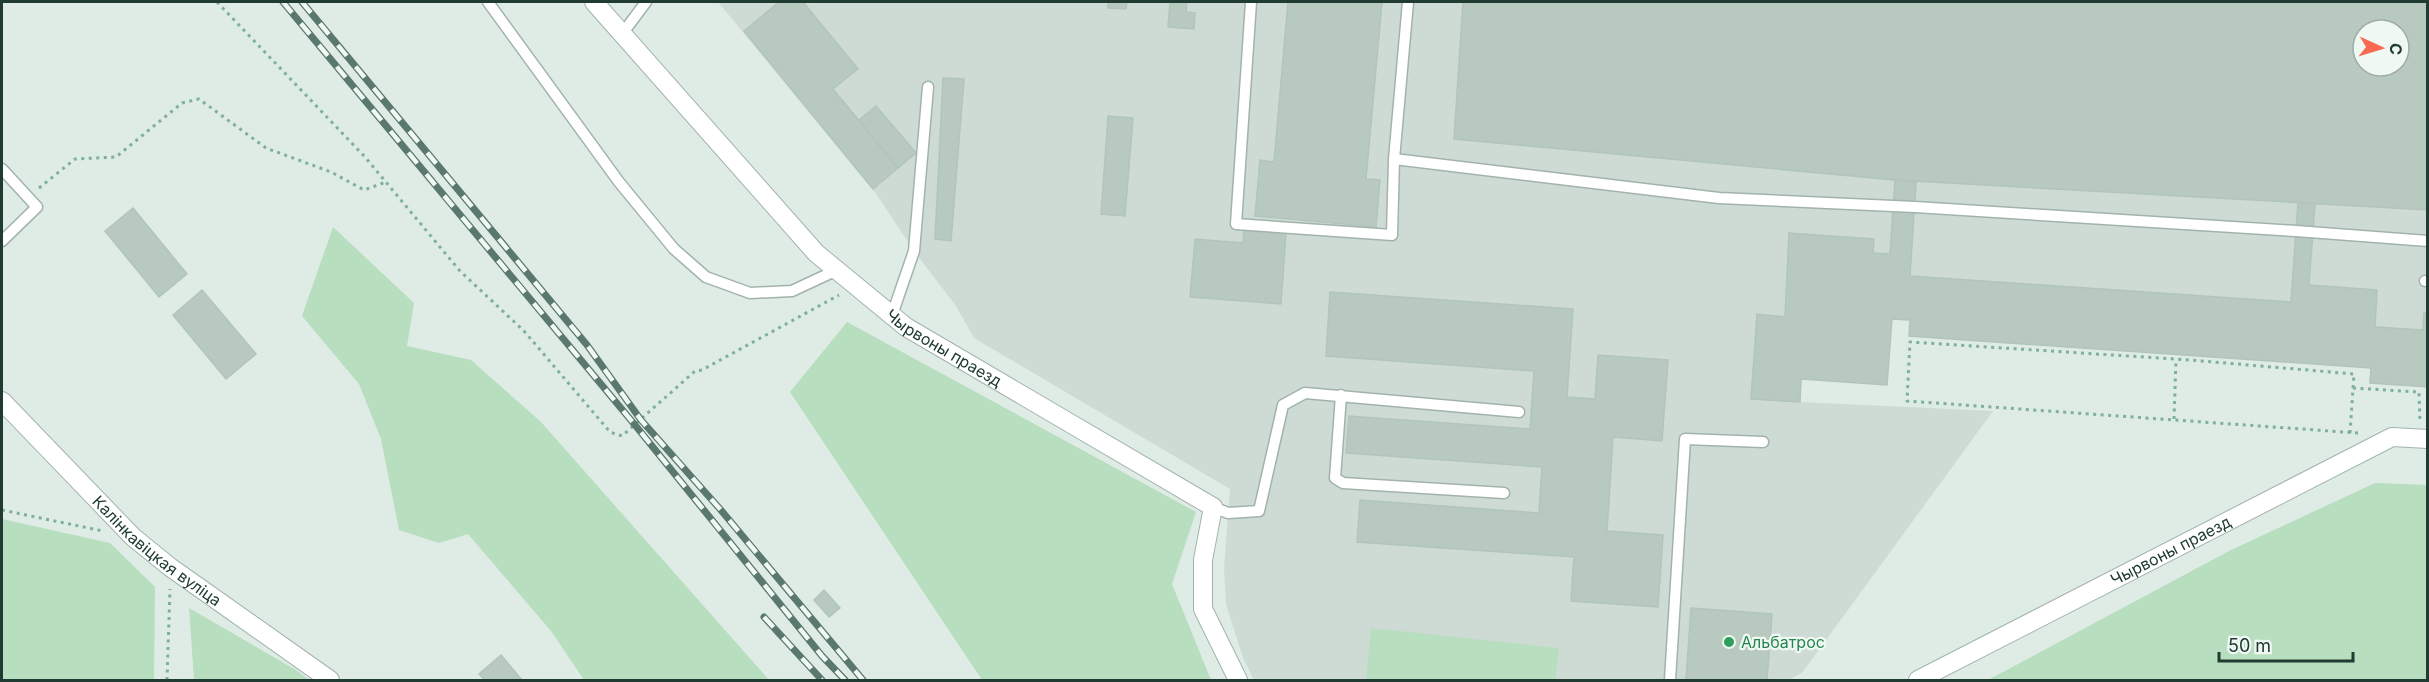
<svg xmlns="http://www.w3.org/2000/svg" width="2429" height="682" font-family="Inter,sans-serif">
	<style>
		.built { fill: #cedbd4; fill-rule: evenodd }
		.green { fill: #b7debe }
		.building { fill: #b8c9c0; stroke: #b2c5bb; stroke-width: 1.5; fill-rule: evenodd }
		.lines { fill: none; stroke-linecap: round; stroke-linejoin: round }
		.service-casing { stroke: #a2b3ac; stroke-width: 13 }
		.minor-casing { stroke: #a2b3ac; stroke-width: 20 }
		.path { stroke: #7eb09c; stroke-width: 3; stroke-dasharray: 3 4.5; stroke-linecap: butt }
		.service { stroke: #fff; stroke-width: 10 }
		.minor { stroke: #fff; stroke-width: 18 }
		.rail-casing { stroke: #5a786d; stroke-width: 7 }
		.rail { stroke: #f0f8f3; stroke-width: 4.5; stroke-dasharray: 14; stroke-linecap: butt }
		.leisure-dot { fill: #2e9e5b; stroke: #f0f8f3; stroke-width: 2 }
		.labels { text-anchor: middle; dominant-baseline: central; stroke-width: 4.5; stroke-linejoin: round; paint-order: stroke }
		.street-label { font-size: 16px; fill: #203c32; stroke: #f0f8f3 }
		.leisure-label { font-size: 16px; fill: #27864d; stroke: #f0f8f3; text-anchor: start }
	</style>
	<rect width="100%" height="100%" fill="#dfebe5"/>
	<path class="built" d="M718,2H2427V387L2370,383V368L1909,336L1910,320L1892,319L1887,385L1802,379L1800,402L1993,411L1802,673L1788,680H1254L1243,658L1226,604L1224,568L1230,489L974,338L956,306L914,251L877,195ZM2363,30H2399V66H2363Z"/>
	<path class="green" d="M333,227L414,303L407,346L471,360L541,422L769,680H584L551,631L468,534L439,543L399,530L381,439L359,384L302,316Z
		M847,322L1196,512L1172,584L1211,680H982L790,392Z
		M2375,483L2427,485V680H1988L2229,551Z
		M2,519L110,543L155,587L154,680H2Z
		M189,608L296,670L309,680H194Z
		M1371,628L1559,648L1555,680H1366Z"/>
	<path class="building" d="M779,2H803L858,69L833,89L898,168L873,189L744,31Z
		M1108,2H1127L1126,9L1108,8Z
		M1170,2H1187L1186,12L1195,13L1194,29L1168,27Z
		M1288,2H1382L1366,179L1380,180L1376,227L1255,216L1260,160L1274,162Z
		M1463,2H2428V210L1895,180L1454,139ZM2363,30H2399V66H2363Z
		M943,78L964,79L951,241L935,239Z
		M876,106L916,153L898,168L859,120Z
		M1108,116L1133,118L1125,216L1101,214Z
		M1895,180L1916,182L1910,276L2291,302L2298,202L2315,204L2309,285L2377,290L2375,327L2423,330L2424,313L2428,314V387L2370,383L2371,368L1909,336L1910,320L1892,319L1887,385L1801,379L1800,402L1751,399L1757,314L1785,317L1789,233L1874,239L1873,253L1890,254Z
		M133,208L187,274L159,297L105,231Z
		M1244,230L1286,233L1281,304L1190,297L1195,239L1243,243Z
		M202,290L256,354L226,379L173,315Z
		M1330,292L1573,309L1567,397L1595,399L1598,355L1668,360L1662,441L1613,437L1607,531L1663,535L1658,607L1571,601L1574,557L1357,542L1360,500L1539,513L1542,467L1346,453L1349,416L1530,429L1534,371L1326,356Z
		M824,590L840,608L829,617L814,600Z
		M1691,608L1772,614L1767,680H1686Z
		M501,655L522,680H485L479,674Z"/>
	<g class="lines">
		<g class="service-casing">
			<path id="service" d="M488,2L619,182L674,249L706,277L750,293L792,291L837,270
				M1251,2L1236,224L1392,235L1394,159L1719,198L1915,207L2296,231L2428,241
				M622,34L646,2
				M1394,159L1408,2
				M2,169L37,207L2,241
				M2425,281H2428
				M892,315L914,251L928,87
				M1341,395L1335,478L1343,483L1504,493
				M1213,507L1228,513L1259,511L1283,405L1305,393L1519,412
				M1670,680L1685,439L1763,442"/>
		</g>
		<g class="minor-casing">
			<g id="minor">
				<path id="s1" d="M594,2L816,253L906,327L1213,507L1203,560V609L1238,680"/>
				<path id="s2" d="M2,401L133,537L170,567L330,680"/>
				<path id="s3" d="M1918,680L2392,437L2428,439"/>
			</g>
		</g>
		<path class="path" d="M217,2L365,157L460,271L524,331L610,432L622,436L695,371L702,370L839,295
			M39,188L75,159L116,157L182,103L199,99L266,148L331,172L364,190L386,182
			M2353,388L2419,392L2420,422
			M2174,419L2176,359
			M2350,433L2354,374L2190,360L1910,342L1907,401L2358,433
			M2,510L103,531
			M167,680L170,589"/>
		<use href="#service" class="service"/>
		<use href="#minor" class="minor"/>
		<g class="rail-casing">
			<path id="rail" d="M283,2L635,425L822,656L845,680
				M302,2L587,345L641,420L720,509L863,680
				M764,617L822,680"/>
		</g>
		<use href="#rail" class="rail"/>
	</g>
	<circle class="leisure-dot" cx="1729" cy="642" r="6"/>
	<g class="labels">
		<g class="street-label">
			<text stroke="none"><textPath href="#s1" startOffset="495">Чырвоны праезд</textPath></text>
			<text stroke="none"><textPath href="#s2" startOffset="216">Калінкавіцкая вуліца</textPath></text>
			<text stroke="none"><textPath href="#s3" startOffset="284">Чырвоны праезд</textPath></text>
		</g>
		<g class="leisure-label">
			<text x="1741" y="642">Альбатрос</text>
		</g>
	</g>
	<rect width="2429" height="682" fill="none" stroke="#203c32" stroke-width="6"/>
	<g transform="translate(2381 48) rotate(94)"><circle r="28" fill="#f0f8f3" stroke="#9dada6" stroke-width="1.5"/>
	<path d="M0-4.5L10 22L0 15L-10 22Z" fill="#f86951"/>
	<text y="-9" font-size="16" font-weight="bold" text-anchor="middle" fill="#203c32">С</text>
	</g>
	<path d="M2219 652v9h134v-9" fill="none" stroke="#203c32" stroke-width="3"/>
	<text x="2228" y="652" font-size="18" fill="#203c32" stroke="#f0f8f3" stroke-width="4.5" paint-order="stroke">50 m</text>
</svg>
